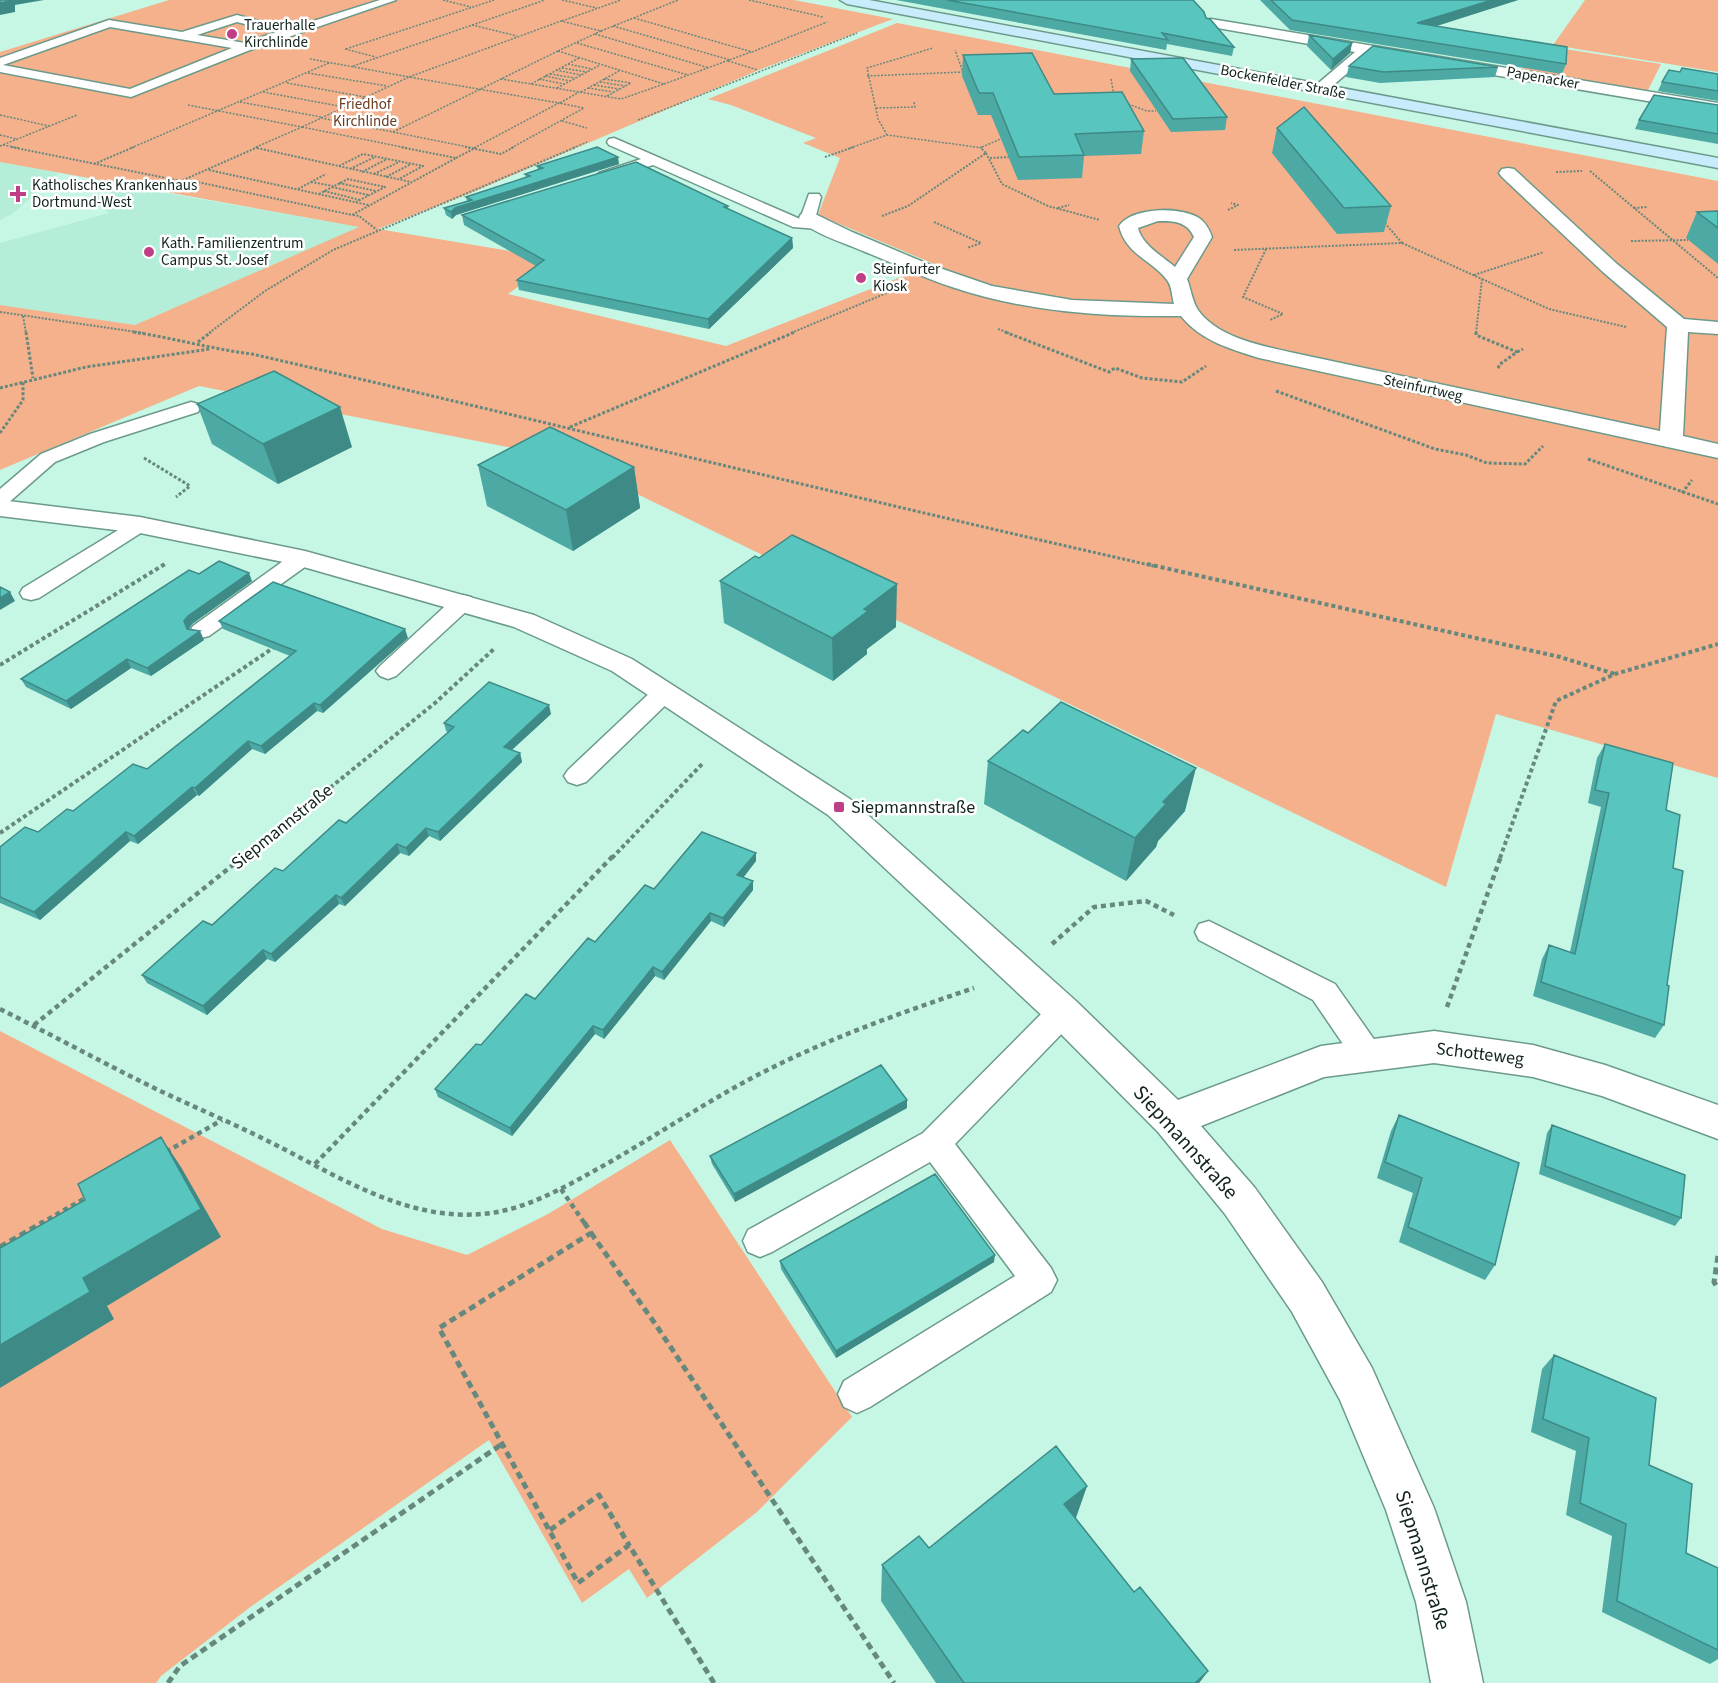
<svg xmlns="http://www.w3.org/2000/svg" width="1718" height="1683" font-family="'Source Sans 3',sans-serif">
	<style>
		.built { fill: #b4edd8 }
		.green { fill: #f4b18c }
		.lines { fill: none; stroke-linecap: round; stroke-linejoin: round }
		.lane-casing { stroke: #6c9a8a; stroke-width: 3 }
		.street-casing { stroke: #6c9a8a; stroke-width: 3 }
		.secondary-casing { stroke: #6c9a8a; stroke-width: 3 }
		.path-far5 { stroke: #67887d; stroke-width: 1.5; stroke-dasharray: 2 1.5; stroke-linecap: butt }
		.path-far4 { stroke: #67887d; stroke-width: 2; stroke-dasharray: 2 1.5; stroke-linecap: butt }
		.path-far3 { stroke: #67887d; stroke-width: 3; stroke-dasharray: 3 2; stroke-linecap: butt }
		.path-far2 { stroke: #67887d; stroke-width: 4; stroke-dasharray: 4 3; stroke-linecap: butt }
		.path-far1 { stroke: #67887d; stroke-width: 4.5; stroke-dasharray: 5 4; stroke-linecap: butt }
		.path { stroke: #67887d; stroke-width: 5; stroke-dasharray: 7 4.5; stroke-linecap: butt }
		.lane { fill: #fff; fill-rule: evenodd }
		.street { fill: #fff; fill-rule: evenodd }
		.secondary { fill: #c8ecfc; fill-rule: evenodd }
		.wall { fill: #4da9a4 }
		.shaded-wall { fill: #3e8a86 }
		.building { fill: #59c5bf; stroke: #3e8a86; stroke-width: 1.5 }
		.poi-dot { fill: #c03e86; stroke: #fff; stroke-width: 2 }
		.labels { text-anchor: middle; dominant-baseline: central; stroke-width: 5; stroke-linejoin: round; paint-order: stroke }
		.far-poi-label { font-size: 15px; fill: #10231d; stroke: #fff; text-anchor: start }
		.far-street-label { font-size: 15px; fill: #10231d; stroke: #fff }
		.far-park-label { font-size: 15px; fill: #6a3b1f; stroke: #fff }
		.poi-label { font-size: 18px; fill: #10231d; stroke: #fff; text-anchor: start }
		.street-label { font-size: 18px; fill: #10231d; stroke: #fff }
		.near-street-label { font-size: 21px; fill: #10231d; stroke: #fff }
	</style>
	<rect width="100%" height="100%" fill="#c6f7e5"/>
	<path class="built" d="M0,162L59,173L12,214L0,220Z
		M131,187L360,227L135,325L0,305V243L109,213L100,206L85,210L74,202Z"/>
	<path class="green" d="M169,0H794L893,19L759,70L471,193L378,229L557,259L508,294L726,346L934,264L818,215L840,158L803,143L816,138L731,105L708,99L897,23L1718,181V778L1496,714L1446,887L563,458L199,386L0,470V305L135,325L359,227L0,162V52Z
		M1585,0H1718V72L1553,45Z
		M1539,45L1661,64L1647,92L1520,72Z
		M0,1031L382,1229L467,1255L548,1214L670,1140L852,1417L757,1512L647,1598L629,1569L582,1603L489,1440L249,1608L161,1676L156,1683H0Z"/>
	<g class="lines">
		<g class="lane-casing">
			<path id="lane" d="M380,0H396L250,50L131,97L0,72V58L109,20L182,32L237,15L288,29ZM237,22L276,32L245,43L197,35ZM110,27L232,48L130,89L3,65Z
				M614,138L800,219L809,194H819L821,197L815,219L823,221L826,224L818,229L793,227L653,165L609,179H599L597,176L599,173L641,159L609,145L607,142L609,139Z
				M191,402L198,404L200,408L198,412L104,442L55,462L7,504L0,506V489L41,454L90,434Z
				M140,519L147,521L150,525L147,529L39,598L31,600L23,598L20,593L23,588L133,521Z
				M301,553L309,554L312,559L309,564L209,636L201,638L193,636L190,631L193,626L293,554Z
				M463,595L471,597L474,602L471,607L396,676L388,679L380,676L376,671L380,666L455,597Z
				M665,684L674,687L677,692L674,697L586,782L577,785L568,782L564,776L568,770L656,687Z
				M1209,921L1335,984L1378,1045L1383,1054L1378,1063L1367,1067L1356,1063L1313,1000L1199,940L1195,932L1199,924Z
				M1063,1000L1074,1003L1078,1012L1074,1021L955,1144L1051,1268L1057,1280L1051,1292L870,1407L857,1413L844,1407L838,1394L844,1381L1015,1276L930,1162L772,1252L760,1257L748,1252L743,1241L748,1230L923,1133L1052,1003Z"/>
		</g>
		<g class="street-casing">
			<path id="street" d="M1211,19L1718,103V113L1370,54L1325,92L1320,94L1312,89L1315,86L1355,52L1206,26L1204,23L1206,20Z
				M1508,168L1514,169L1617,264L1684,319L1718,322V334L1688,332L1683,436L1718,444V458L1259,358C1230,349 1200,340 1181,316C1104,317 1026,312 952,287C921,277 893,263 863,251C847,244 808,232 799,218L801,214H815L852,232L928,264L992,286L1072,300L1174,304C1172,297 1172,286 1167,280C1152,260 1126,255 1119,226C1132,207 1180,206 1199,218C1206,223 1209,229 1212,237L1187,279C1191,289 1192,301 1198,310C1218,338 1263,346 1294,353L1660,431L1667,327L1603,272L1502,177L1499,173L1502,169ZM1158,221C1173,221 1187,221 1194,237L1175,267C1162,256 1142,245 1138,228Z
				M0,500L140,517L305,551L534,615L632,659L850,799L1076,1001L1178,1100L1321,1046L1434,1031L1533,1045L1605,1065L1718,1105V1139L1602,1096L1533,1077L1434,1063L1324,1077L1201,1126L1255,1188L1322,1282L1372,1368L1434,1508L1466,1602L1483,1683H1431L1416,1602L1386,1510L1340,1400L1292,1312L1225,1214L1158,1132L1050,1023L828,815L612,671L514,627L293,564L140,533L0,516Z"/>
		</g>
		<g class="secondary-casing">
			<path id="secondary" d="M840,0H869L1718,158V168L847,4Z"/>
		</g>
		<path class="path-far5" d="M443,0L471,7
			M562,0L597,8
			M749,0L823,17
			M634,18L752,52L827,22
			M562,21L621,0
			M472,25L517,36
			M613,26L730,60
			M601,31L678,0
			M595,34L709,68
			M577,43L688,75
			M345,49L376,57
			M346,49L494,0
			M558,51L664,84L621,99L501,79Z
			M728,61L758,70
			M568,64L592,69
			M353,66L545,0
			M562,68L587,72
			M556,70L581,75
			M308,73L387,86
			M550,74L575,78
			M545,76L570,81
			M867,76L963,72L955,50
			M539,79L564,84
			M604,79L631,83L607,96
			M1111,79L1114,95
			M600,82L625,86
			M287,83L365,97
			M531,84L579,58
			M664,84L751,52
			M594,85L619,89
			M557,88L600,65
			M588,88L613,92
			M263,92L344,107
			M581,92L619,71
			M240,102L321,117
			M560,103L579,92
			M1125,103L1147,111H1156
			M188,105L302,127L254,148
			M876,108L915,107L914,102
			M0,115L49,126
			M321,118L393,132L501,79
			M638,120L857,33
			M562,121L587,128
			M302,127L409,77L310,59
			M302,127L407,148
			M393,132L473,148
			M0,135L17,139
			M887,135L878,119L867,68L933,48
			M3,145L19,148
			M0,146L77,115
			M982,147L1003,138
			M131,148L329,63
			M474,148L559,103L409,77L561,21L601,31L558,51
			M511,148L584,108L559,103
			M573,148L587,142
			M850,148L887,135L983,148"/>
		<path class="path-far4" d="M11,147L181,181L258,147
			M465,147L501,154L514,147
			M257,148L411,182
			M986,153L1002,184L1048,206L1100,220
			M825,157L854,147
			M456,158L477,147
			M990,158L1012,157
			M94,164L134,147
			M339,166L363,154L423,166L399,179
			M350,169L375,157
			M209,170L368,205
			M1590,171L1718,278
			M362,172L387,159
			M1556,172L1582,171
			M374,174L399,162
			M386,177L411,164
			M188,180L352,215L456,158L400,147
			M311,182L333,186
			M339,183L376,191
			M332,187L368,195
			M298,189L326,174
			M324,191L360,200
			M319,194L348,179L385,187L356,202
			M1058,208L1069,205
			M1634,208L1648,207
			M1228,210L1238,205L1231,203
			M353,215L359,216L377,230
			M882,216L908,206L986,153L980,147
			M934,222L981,243L967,248
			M1631,241L1688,240
			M1402,243L1482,279L1476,333
			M1266,249L1243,297L1283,314L1270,320
			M1234,250L1402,243L1384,222
			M1474,275L1544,252
			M1482,279L1549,309L1626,327
			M0,312L143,333
			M23,316L26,333
			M998,329L1009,333
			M209,333L265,291L333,250L576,147
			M791,333L889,292"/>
		<path class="path-far3" d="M26,332L33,378
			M133,332C173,338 212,349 252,354C553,423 852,498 1154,566
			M1005,332L1109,372L1115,368L1142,378L1182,382L1206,366
			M1476,332V335L1517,352L1499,365L1498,370
			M198,342L211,332
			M1517,352L1523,349
			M0,388L86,367L210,349
			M1276,391L1435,449L1466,455L1487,463L1525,464L1543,446
			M570,427L795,332
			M0,433L23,400V381
			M144,458L190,486L176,497
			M1588,459L1718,504
			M1682,493L1692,480
			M162,566L165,564"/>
		<path class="path-far2" d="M1147,564L1560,657L1615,674
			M0,665L165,564
			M0,833L276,646
			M243,858L435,703L495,648
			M612,858L704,762
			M1500,858L1556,701L1615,674L1718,644"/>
		<path class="path-far1" d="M1052,944L1094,907L1146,901L1174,915
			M1447,1007L1501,856
			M0,1009C48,1033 96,1059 144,1083C184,1103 226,1120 266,1140C333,1173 403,1221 482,1214C521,1211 558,1191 592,1172C645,1143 696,1108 750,1079C821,1041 897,1014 974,988
			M34,1025L244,856
			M166,1152L222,1120
			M315,1164L613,856
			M561,1189L585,1224
			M40,1224L87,1197"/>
		<path class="path" d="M584,1222L591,1233L439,1328L578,1583L629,1545L714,1683
			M591,1233L656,1325L894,1683
			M0,1247L43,1222
			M1718,1256L1714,1282L1718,1289
			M550,1530L599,1495L629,1545
			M168,1683L180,1666L502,1444"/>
		<use href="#lane" class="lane"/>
		<use href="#street" class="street"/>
		<use href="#secondary" class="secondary"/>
	</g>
	<path class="wall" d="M896,0H1193L1206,18L1234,47L1232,56L1167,44L1166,50Z
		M1260,0H1518L1435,26L1566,64L1562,74L1290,30Z
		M1309,35L1352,43L1350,53L1331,70L1307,46Z
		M963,55L1144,131L1141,154L1084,156L1082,178L1018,180L991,115H978L962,76Z
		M1131,59L1227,117L1225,130L1171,132L1130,71Z
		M1349,66L1498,67L1495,77L1380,83L1346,77Z
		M1680,72L1718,74V101L1658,91L1662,82Z
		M1718,105V144L1635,129L1639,120Z
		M1277,128L1391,206L1384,232L1337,234L1272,153Z
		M619,164L456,215L452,219L446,215L444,208L467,201L466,197L526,178L525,174L538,170L537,166Z
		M728,206V209L792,238L793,248L709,329L519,290L517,280L536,266L464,225L462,215Z
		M1718,211V264L1686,238L1697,212Z
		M197,404L352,447L278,484L212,444Z
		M478,465L634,467L640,508L573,551L487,506Z
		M199,574L252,581L192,624L189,629L204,640L151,676L131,668L71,709L26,687L21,679Z
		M720,581L896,627L867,649V654L833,681L724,623Z
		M219,621L408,638L323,713L317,711L265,754L252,749L199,796L197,795L138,844L130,841L40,920L0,903V847L38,832L147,769L290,656L223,629Z
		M551,714L512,750L520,753L522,762L440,841L429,836L409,856L400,853L345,906L339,904L275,962L267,959L207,1015L147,983L142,975L212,925L346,823L448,732L446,731L444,723Z
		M1028,733L1185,811L1158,841L1156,847L1126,881L984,804L988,761Z
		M1605,744L1666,810L1673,868L1664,1025L1655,1038L1533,996L1542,959L1549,945L1570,952L1601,807L1588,803L1597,758Z
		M756,861L743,878L753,881V890L724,927L711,921L664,980L655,976L604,1039L595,1034L512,1136L438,1097L435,1089L481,1045L535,999L654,889Z
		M907,1108L735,1202L712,1164L710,1156Z
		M1399,1115L1495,1265L1485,1280L1399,1242L1413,1193L1377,1178L1391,1131Z
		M1552,1125L1681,1218L1675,1226L1539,1174L1547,1133Z
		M780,1261L994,1262L836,1358L781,1269Z
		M1554,1355L1649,1465L1686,1553L1718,1568V1659L1710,1664L1602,1612L1612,1536L1566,1515L1576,1451L1531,1432L1542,1369Z
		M1087,1486L1076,1518L1134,1592L1208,1671L1199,1683H936L881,1601L882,1565L929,1548Z"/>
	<path class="shaded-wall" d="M11,0H44L15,5V12L0,15V3Z
		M1492,0H1518L1415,33L1417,23Z
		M1352,43L1350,53L1331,70L1333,59Z
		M618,157L619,164L456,215L452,219L451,212L455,208Z
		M792,238L793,248L709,329L708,319Z
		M340,407L352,447L278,484L263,444Z
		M634,467L640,508L573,551L566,510Z
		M249,573L252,581L192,624L188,630L184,621L188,616Z
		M897,584L896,627L867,649V654L833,681L832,638L864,609Z
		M10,592L15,601L0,610V598Z
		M405,629L408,638L323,713L320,705Z
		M200,631L204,640L151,676L147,668Z
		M127,659L131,668L71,709L66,701Z
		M314,703L317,711L265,754L261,746Z
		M549,705L551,714L506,755L504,747Z
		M248,741L252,749L199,796L195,788Z
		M520,753L522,762L440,841L438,832Z
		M1196,768L1185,811L1158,841L1156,847L1126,881L1135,838L1163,802Z
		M192,787L197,795L138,844L134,836Z
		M426,828L429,836L409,856L406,848Z
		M126,832L130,841L40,920L34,912Z
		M397,844L400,853L345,906L341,898Z
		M756,853V861L738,884L737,875Z
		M753,881V890L724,927L723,918Z
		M336,895L339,904L275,962L271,954Z
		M710,913L711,921L664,980L662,972Z
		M263,950L267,959L207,1015L203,1006Z
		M653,967L655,976L604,1039L603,1030Z
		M593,1026L595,1034L512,1136L510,1128Z
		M907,1100V1108L735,1202L734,1194Z
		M161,1137L181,1167L221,1237L107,1306L114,1319L0,1388V1345Z
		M995,1255L994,1262L836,1358V1351Z
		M1087,1486L1073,1525L1064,1504Z
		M1208,1671L1199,1683H1195Z"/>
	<path class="building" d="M0,0H11V1L0,3Z
		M947,0H1193L1204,12L1206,18L1210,19L1234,47L1162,33L1168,40Z
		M1271,0H1492L1417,23L1567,47L1566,64L1292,20Z
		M1309,35L1352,43L1333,59Z
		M1373,46L1498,67L1383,72L1349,66Z
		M1032,53L1054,94L1122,92L1144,131L1075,134L1084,155L1019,157L993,93H979L963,55Z
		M1183,58L1227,117L1173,119L1131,59Z
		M1682,68L1718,74V91L1662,82L1669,70L1680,72Z
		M1654,95L1718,105V134L1639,120Z
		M1304,107L1391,206L1344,208L1277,128Z
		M597,147L618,157L455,208L451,212L444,208L472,200L466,197L530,176L525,174L543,168L537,166Z
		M636,162L728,206L724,207L792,238L708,319L517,280L544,260L462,215Z
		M1718,211V228L1697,212Z
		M274,371L340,407L263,444L197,404Z
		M550,427L634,467L566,510L478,465Z
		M792,535L897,584L864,609L868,611L832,638L720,581L755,556L759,558Z
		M219,561L249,573L188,616L184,621L187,629L200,631L147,668L127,659L66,701L21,679L189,570L199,574Z
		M273,582L405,629L320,705L314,703L261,746L248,741L195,788L192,787L134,836L126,832L34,912L0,897V847L25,827L38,832L67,809L73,811L133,764L147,769L296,651L219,621Z
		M0,587L10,592L0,598Z
		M489,682L549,705L504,747L520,753L438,832L426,828L406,848L397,844L341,898L336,895L271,954L263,950L203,1006L142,975L203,921L212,925L275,868L283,871L339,820L346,823L454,727L444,723Z
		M1061,702L1196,768L1163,802L1166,804L1135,838L988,761L1023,730L1028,733Z
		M1605,744L1673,763L1666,810L1680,815L1673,868L1683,871L1667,985L1669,986L1664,1025L1541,982L1549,945L1575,954L1609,793L1595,790Z
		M702,832L756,853L737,875L753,881L723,918L710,913L662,972L653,967L603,1030L593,1026L510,1128L435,1089L476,1044L481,1045L526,994L535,999L588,938L595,942L645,885L654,889Z
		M881,1065L907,1100L734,1194L710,1156Z
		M1399,1115L1519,1163L1495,1265L1408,1227L1422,1178L1385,1162Z
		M1552,1125L1685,1175L1681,1218L1545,1166Z
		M161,1137L201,1209L83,1278L90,1292L0,1345V1248L85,1200L78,1184Z
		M935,1174L995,1255L836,1351L780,1261Z
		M1554,1355L1656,1398L1649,1465L1692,1484L1686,1553L1718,1568V1650L1617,1601L1626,1524L1580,1503L1589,1438L1543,1419Z
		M1056,1446L1087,1486L1064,1504L1134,1592L1140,1587L1208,1671L1195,1683H964L882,1565L919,1536L929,1548Z"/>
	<g class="poi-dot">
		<circle cx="232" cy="34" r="6"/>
		<path d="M15 185h6v6h6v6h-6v6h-6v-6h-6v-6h6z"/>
		<circle cx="149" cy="252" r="6"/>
		<circle cx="861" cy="278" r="6"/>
		<rect x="833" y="801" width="12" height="12" rx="3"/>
	</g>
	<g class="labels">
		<g class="far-poi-label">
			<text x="244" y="25">Trauerhalle<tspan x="244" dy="17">Kirchlinde</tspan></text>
			<text x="32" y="185">Katholisches Krankenhaus<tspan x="32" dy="17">Dortmund-West</tspan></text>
			<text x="161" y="243">Kath. Familienzentrum<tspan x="161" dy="17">Campus St. Josef</tspan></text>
			<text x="873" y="269">Steinfurter<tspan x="873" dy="17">Kiosk</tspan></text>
		</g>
		<g class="far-street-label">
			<text transform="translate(1543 78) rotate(10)">Papenacker</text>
			<text transform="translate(1283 82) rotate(11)">Bockenfelder Straße</text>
			<text transform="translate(1423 388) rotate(12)">Steinfurtweg</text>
		</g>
		<g class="far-park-label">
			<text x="365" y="104">Friedhof<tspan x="365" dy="17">Kirchlinde</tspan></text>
		</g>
		<g class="poi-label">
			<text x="851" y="807">Siepmannstraße</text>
		</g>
		<g class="street-label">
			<text transform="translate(282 827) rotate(-39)">Siepmannstraße</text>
			<text transform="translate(1480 1054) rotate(7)">Schotteweg</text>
		</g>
		<g class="near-street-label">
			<text transform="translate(1186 1142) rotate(48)">Siepmannstraße</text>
			<text transform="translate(1423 1560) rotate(73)">Siepmannstraße</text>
		</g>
	</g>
</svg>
